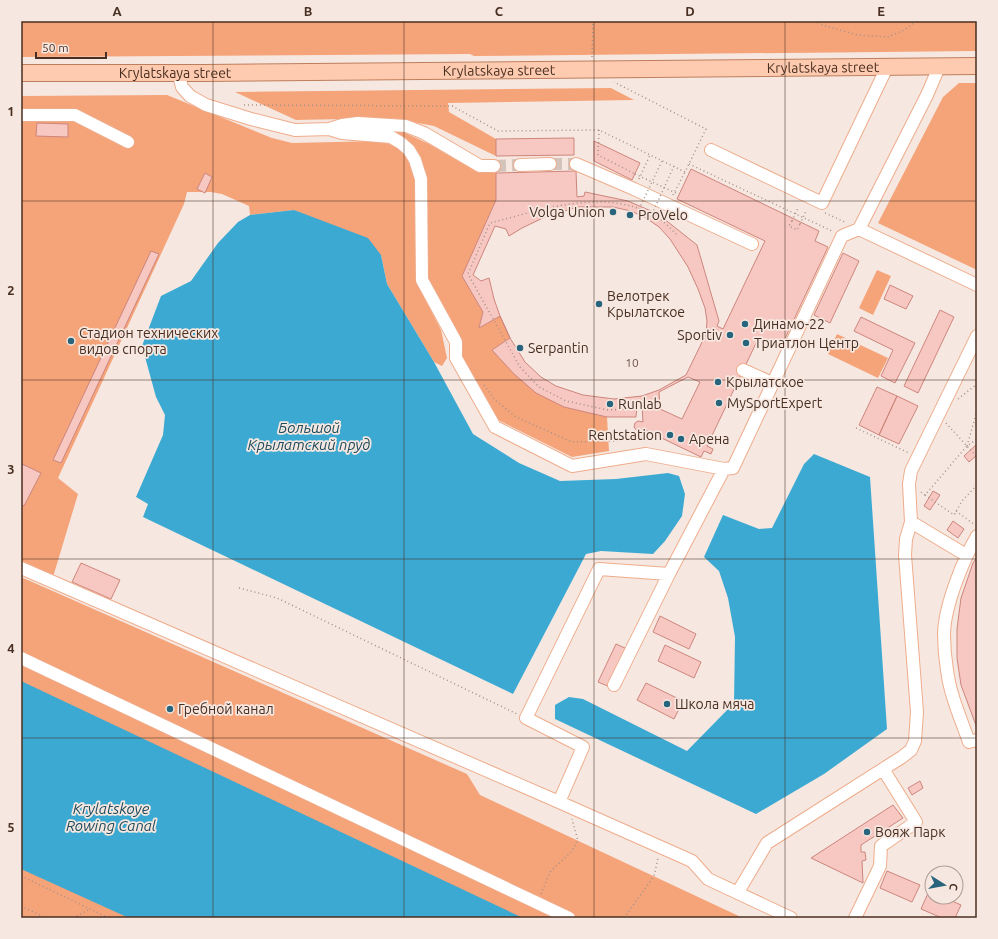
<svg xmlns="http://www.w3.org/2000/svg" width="998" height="939" font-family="Ubuntu,sans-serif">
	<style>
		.green { fill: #f5a379 }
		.water { fill: #3ca9d2 }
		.building { fill: #f7c8c2; stroke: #cd857c; fill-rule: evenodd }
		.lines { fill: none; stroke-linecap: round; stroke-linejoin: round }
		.minor-tunnel { stroke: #d3c3bb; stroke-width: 12; stroke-dasharray: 12 6; stroke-linecap: butt }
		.minor-casing { stroke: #efac8b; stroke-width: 14 }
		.major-casing { stroke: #be7e5c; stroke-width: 18 }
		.path { stroke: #a59187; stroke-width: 1.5; stroke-dasharray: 1 3; stroke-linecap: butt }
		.minor { stroke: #fff; stroke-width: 12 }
		.major { stroke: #fecbb0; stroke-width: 16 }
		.path-bridge { stroke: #a59187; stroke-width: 1.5; stroke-dasharray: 1 3; stroke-linecap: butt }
		.grid { fill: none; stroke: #492f21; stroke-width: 1; stroke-opacity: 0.55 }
		.poi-dot { fill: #28647b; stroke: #f6e8e1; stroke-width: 1.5 }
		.labels { text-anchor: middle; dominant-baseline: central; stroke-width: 3.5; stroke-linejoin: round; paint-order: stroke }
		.number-label { font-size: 12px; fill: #745549 }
		.street-label { font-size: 14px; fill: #492f21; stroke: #f6e8e1 }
		.poi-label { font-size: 14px; fill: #492f21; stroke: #f6e8e1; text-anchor: start }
		.water-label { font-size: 15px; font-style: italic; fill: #1d4a5c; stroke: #f6e8e1 }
		.neatline { fill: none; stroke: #492f21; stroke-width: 1.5 }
		.grid-label { font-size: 13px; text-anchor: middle; font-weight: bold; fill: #492f21 }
	</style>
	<rect width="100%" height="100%" fill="#f6e8e1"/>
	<path class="green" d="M21,21H977V51L474,56L470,54L21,57Z
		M959,83H977V270L878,223L943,97Z
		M611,88L634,100L448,103L449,112L496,139V156L434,126L391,118L296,120L235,92Z
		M167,95L272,138L292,143L380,141L398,147L411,164L416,183V272L419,287L441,330L447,358L442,366L434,362L387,284L381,255L294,210L250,215L249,206L222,194L211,192H187L184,204L58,478L78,494L53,577L21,562V96Z
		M380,130L403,132L429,144L479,173H496V200L462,276L483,312L479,328L500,316L510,338L492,350L564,407L607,417L609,451L572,457L498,420L462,360V340L428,278L427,176L420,155L404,138Z
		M877,270L891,276L873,315L859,308Z
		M837,334L888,358L878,378L828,354Z
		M21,577L467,774L480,795L743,918H21Z"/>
	<path class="water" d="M294,210L368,238L381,255L387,284L434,362L473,434L519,463L560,481L616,479L668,473L679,476L685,494L682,516L665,541L653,554L601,551L586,554L513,694L143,517L148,504L136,497L163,435L165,415L156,397L142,346L161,296L191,281L218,243L238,222L250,215Z
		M814,454L870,477L887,729L824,774L756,814L555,719V705L569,697L583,699L687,751L734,703L735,637L728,598L719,571L704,557L723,515L759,529L772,528L804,464Z
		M21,681L523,918H129L21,869Z"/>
	<path class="building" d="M37,123L68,124V137L36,136Z
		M574,138V155L496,156V139Z
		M594,141L640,163L632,180L594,161Z
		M691,169L819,231L815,241L828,247L781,347L759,337L707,446L713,449L711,454L704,451L701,457L645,430L640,432L637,431L634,427L635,423L638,421L643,422L642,406L637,405L636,417H607L564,407L536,393L514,374L492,350L510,338L500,316L479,328L483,312L462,276L496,200V173L576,171L577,197L584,196L585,192L628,201L658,214L697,245L719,321L717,326L723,329L765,241L677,199ZM688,377L700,382L682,419L660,409L659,392Z
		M205,173L212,177L205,193L197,189Z
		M578,207H613L631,211L646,218L659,227L670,239L688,267L698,289L705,308L707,321L706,334L686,375L659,390L642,396L614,399L583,395L556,386L541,377L525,362L510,338L500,316L494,299L489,278L481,281L473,275L495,226L506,229L509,236L522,228L547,216Z
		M151,251L159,254L61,463L53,460Z
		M843,253L859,261L830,323L814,315Z
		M890,285L913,296L906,309L884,299Z
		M940,310L954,317L918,393L904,386Z
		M861,317L915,343L895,383L881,376L893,350L854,331Z
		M877,387L897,396L879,435L859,425Z
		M897,396L918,406L899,444L879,435Z
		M977,444V455L969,462L964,456Z
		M22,464L41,473L24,506L21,504V466Z
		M933,491L940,495L930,510L924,506Z
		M953,521L964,529L958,538L947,530Z
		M977,557V728L961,685L957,658V629L961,598L973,563Z
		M81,563L120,580L111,599L72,582Z
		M660,616L696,634L689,649L653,632Z
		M616,644L627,649L610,687L598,682Z
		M665,645L701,662L694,678L658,661Z
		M646,683L683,701L674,719L637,700Z
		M920,781L923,788L912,795L908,788Z
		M893,805L903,818L861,845V852H865L866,860L862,861L863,883L811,858Z
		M887,871L920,885L912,902L880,888Z
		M929,891L932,892V897H943L961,905L955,918H942L921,909Z"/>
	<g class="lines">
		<path class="minor-tunnel" d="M550,164H576
			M494,166L520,165"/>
		<g class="minor-casing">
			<path id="minor" d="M178,72L182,87L190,96L206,105L251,119L295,130L329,129L342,133L391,137L401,143L409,150L415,160L421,179L422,280L456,342V358L495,427L572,466L646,454L724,469L733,468L842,236L859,229L927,95L939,67
				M21,115H75L128,142
				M329,129L342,125L358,123L406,126L424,133L480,166H494
				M711,150L822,203L887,67
				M576,164L634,189L752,244
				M520,165L550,164
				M859,229L977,285
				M743,370L772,383
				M724,469L669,574L599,569L526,718L583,747L559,802L692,861L708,879L791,918
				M911,522L966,555
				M977,536C963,560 945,605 944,633C944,645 945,658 947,670C950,695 961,719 969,742L977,740
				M21,568L559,802
				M21,658L569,918
				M614,685L669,574
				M738,892L767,843L902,757L911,750L915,741L917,712L905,555L906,539L911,522L909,484L911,471L977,336
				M855,918L880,866L881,846L916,822L883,769"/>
		</g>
		<g class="major-casing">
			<g id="major">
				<path id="s1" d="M21,73H204L977,66"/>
			</g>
		</g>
		<path class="path" d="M814,21L825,26L858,35L888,37L904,30L917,21
			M592,57L593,21
			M244,105L452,106L498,131L599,130L685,172L706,129L614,82
			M599,130L598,155L635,174
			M689,164L832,231
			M639,179L650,155
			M673,195L685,172
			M825,213L845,222
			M792,221L789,226L797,230L800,224
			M484,385L495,400L516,417L572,442L619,441
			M958,399L977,384
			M628,409L608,410L566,401L539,387L520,367L468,274L490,223C542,210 600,188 652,214C662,219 670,228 678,236
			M946,423L977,457
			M856,428L909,453
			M967,446L977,411
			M921,492L925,495L967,446L977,439
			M925,495L954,515L962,501L977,485
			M956,511L975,525
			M239,588L277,598L517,714
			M21,876L109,918
			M541,894L550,872L571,852L578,841L572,819
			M21,906L46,918
			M73,918L90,909
			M624,918L654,876L658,858"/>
		<use href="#minor" class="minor"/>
		<use href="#major" class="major"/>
		<path class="path-bridge" d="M635,174L676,193
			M639,209L662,161
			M652,214L674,166
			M792,221L798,208
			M800,224L806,211"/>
	</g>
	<path class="grid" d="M213,21V918M404,21V918M594,21V918M785,21V918M21,201H977M21,380H977M21,559H977M21,738H977"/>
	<g class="poi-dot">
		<circle cx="613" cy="212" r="4"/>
		<circle cx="630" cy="215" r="4"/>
		<circle cx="599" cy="304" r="4"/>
		<circle cx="745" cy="324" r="4"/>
		<circle cx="730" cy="335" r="4"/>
		<circle cx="71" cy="341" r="4"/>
		<circle cx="746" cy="343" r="4"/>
		<circle cx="520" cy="348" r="4"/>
		<circle cx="718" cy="382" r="4"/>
		<circle cx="719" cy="403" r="4"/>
		<circle cx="610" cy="404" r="4"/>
		<circle cx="670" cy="435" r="4"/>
		<circle cx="681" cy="439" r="4"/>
		<circle cx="667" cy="704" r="4"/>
		<circle cx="170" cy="709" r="4"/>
		<circle cx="867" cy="832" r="4"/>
	</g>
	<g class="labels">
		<g class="number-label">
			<text x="632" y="362">10</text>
		</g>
		<g class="street-label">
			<text stroke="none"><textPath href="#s1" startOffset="802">Krylatskaya street</textPath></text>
			<text stroke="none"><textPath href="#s1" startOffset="478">Krylatskaya street</textPath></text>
			<text stroke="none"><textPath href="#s1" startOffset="154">Krylatskaya street</textPath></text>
		</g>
		<g class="poi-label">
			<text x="605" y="212" text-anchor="end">Volga Union</text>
			<text x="638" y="215">ProVelo</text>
			<text x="607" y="296">Велотрек<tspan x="607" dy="16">Крылатское</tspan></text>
			<text x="753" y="324">Динамо-22</text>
			<text x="79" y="333">Стадион технических<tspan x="79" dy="16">видов спорта</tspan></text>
			<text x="722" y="335" text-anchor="end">Sportiv</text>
			<text x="754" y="343">Триатлон Центр</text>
			<text x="528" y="348">Serpantin</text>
			<text x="726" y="382">Крылатское</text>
			<text x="727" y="403">MySportExpert</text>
			<text x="618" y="404">Runlab</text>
			<text x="662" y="435" text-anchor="end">Rentstation</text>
			<text x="689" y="439">Арена</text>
			<text x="675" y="704">Школа мяча</text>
			<text x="178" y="709">Гребной канал</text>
			<text x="875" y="832">Вояж Парк</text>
		</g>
		<g class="water-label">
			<text x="309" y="427">Большой<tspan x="309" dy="17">Крылатский пруд</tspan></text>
			<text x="111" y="808">Krylatskoye<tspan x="111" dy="17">Rowing Canal</tspan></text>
		</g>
	</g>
	<rect width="998" height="939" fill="none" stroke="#f6e8e1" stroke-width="44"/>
	<g transform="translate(944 885) rotate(101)"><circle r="19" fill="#f6e8e1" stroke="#b19e94"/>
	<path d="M0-3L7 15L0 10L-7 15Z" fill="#28647b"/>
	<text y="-6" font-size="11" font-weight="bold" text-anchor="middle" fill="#492f21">С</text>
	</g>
	<path d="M36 52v6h70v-6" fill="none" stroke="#492f21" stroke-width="2"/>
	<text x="42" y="52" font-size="12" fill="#492f21" stroke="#f6e8e1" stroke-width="3" paint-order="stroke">50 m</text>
	<rect x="22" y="22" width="954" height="895" class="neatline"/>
	<g class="grid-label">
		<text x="117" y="16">A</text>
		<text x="308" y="16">B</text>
		<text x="499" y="16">C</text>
		<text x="690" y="16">D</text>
		<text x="881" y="16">E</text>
		<text x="11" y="116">1</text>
		<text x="11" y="295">2</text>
		<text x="11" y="474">3</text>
		<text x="11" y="653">4</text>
		<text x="11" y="832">5</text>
	</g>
</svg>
